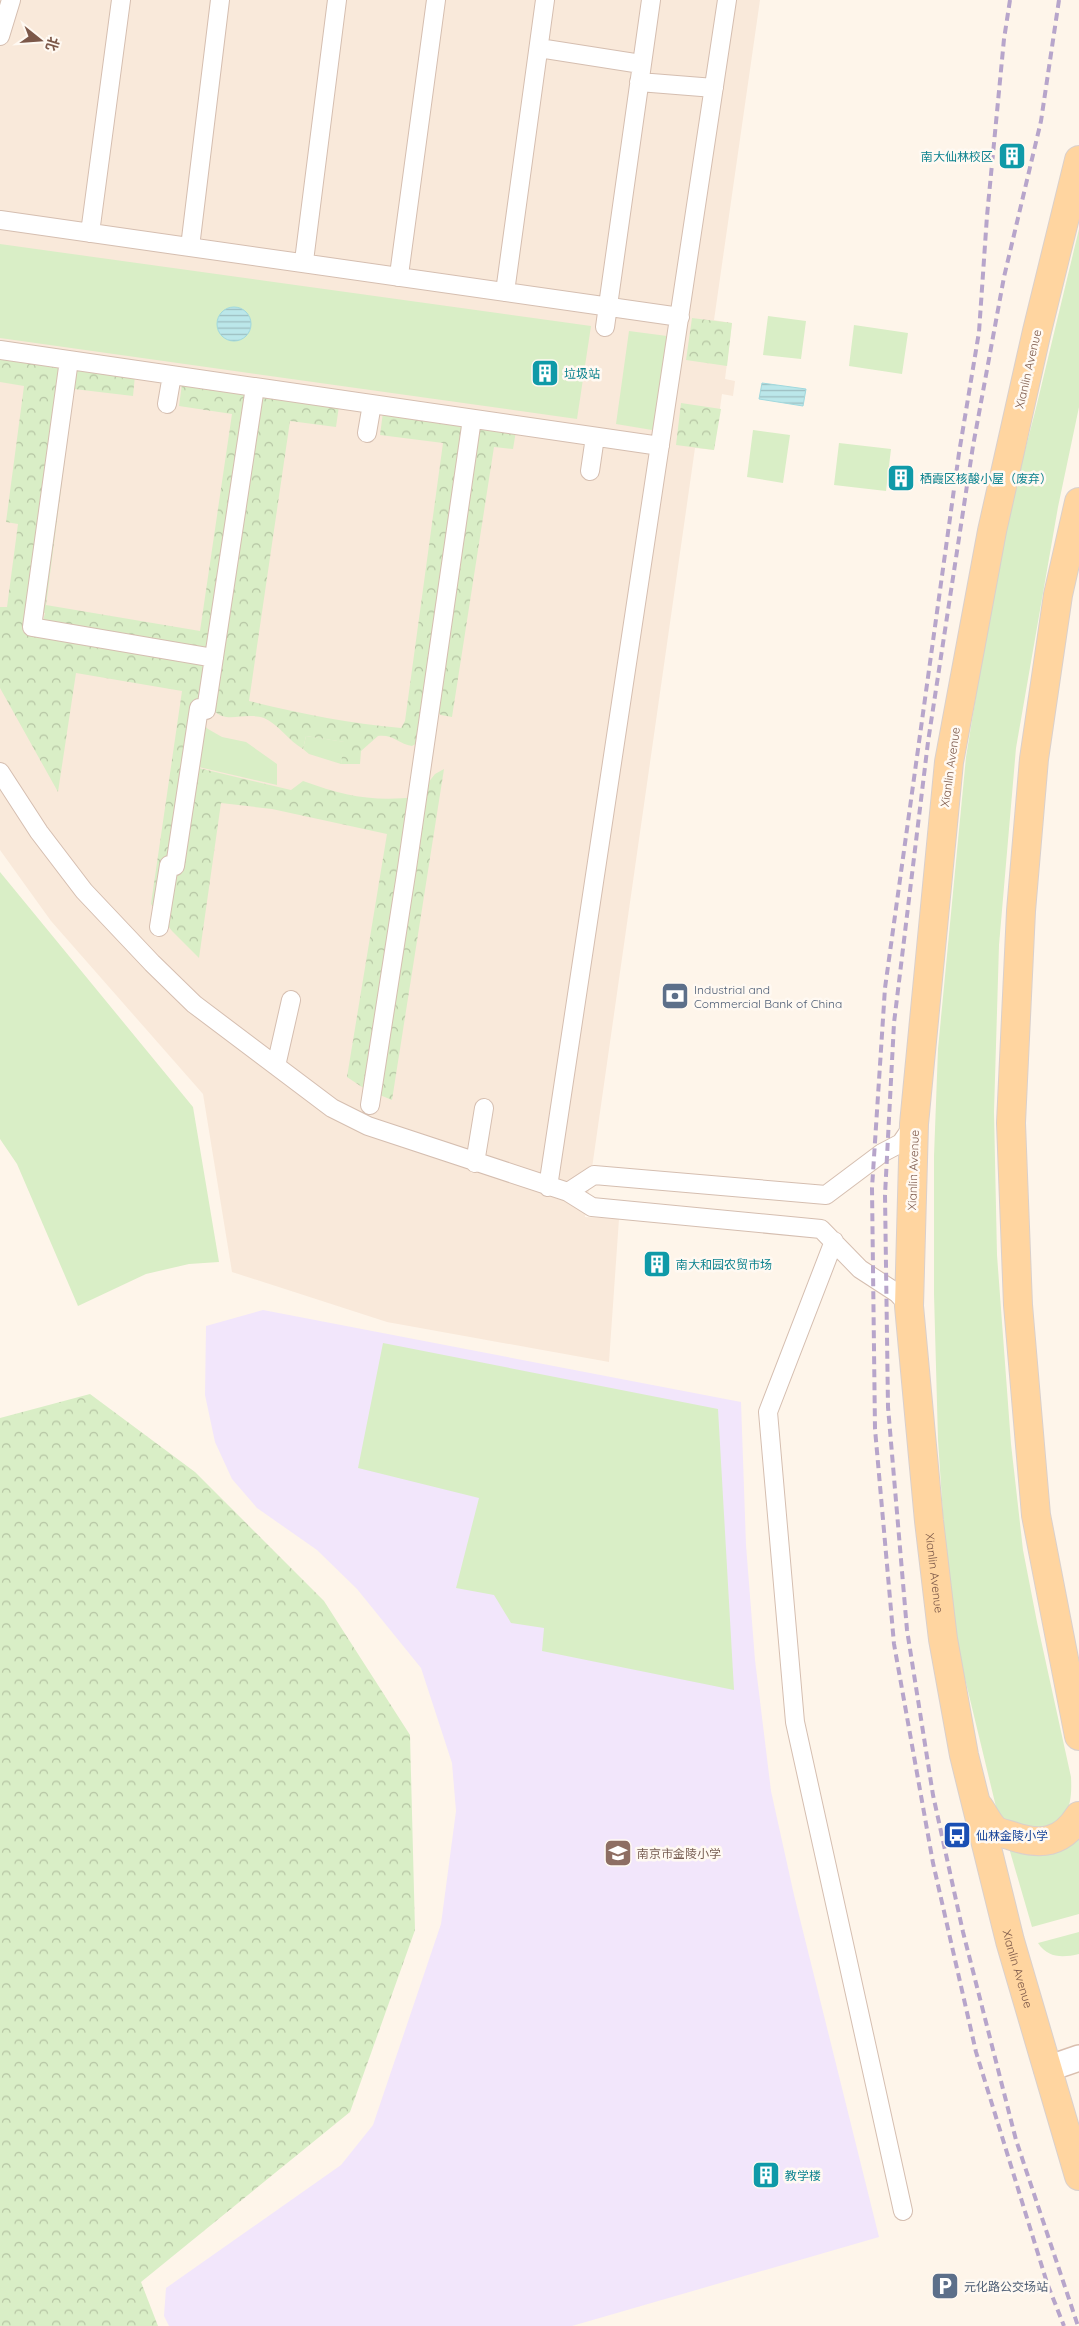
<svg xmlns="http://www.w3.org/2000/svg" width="1079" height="2326" font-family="Quicksand,'Noto Sans SC',sans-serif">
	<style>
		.residential { fill: #f9e9da }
		.education { fill: #f2e6fb }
		.green { fill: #d9eec6 }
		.forest { fill: url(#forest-crowns); fill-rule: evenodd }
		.water { fill: url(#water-rules); stroke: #a0d8dd }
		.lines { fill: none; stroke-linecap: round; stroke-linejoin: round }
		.street-casing { stroke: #d5beb0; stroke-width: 20 }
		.secondary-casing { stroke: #dabfaf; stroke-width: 28 }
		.primary-casing { stroke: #dad0cc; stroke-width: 30 }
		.street { stroke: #fff; stroke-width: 18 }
		.secondary { stroke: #fff; stroke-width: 25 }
		.primary { stroke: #ffd5a0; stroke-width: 28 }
		.rail { stroke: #b7a5cb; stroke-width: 4; stroke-dasharray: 8 5; stroke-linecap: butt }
		.labels { text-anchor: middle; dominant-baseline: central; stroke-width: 5; stroke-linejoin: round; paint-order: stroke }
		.culture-label { font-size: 12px; fill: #0d838f; stroke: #fff9f2; text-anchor: start }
		.street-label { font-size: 12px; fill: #7c5849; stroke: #fff9f2 }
		.service-label { font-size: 12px; fill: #4e5e75; stroke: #fff9f2; text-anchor: start }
		.transit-label { font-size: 12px; fill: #164399; stroke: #fff9f2; text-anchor: start }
		.education-label { font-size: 12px; fill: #785e54; stroke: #fff9f2; text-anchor: start }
	</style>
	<defs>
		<pattern id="forest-crowns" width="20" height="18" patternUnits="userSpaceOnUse" patternTransform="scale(1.25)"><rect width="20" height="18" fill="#d9eec6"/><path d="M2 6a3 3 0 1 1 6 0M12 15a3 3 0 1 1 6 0" fill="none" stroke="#b5c4a3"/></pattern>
		<pattern id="water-rules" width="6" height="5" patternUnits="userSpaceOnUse" patternTransform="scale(1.25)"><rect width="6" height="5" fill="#bbe7ea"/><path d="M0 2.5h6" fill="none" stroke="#9dbec0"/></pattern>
	</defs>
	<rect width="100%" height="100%" fill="#fef5ea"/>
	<path class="residential" d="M0,0H760L714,320L732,323L725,379L735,381L733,396L722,394L714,450L695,448L585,1217L619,1219L609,1362L387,1322L232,1272L203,1094L51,921L0,850Z"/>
	<path class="education" d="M263,1310L741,1402L746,1545L755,1660L771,1791L794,1895L879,2237L572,2326H169L164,2316L166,2288L341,2165L373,2125L441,1924L456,1811L452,1763L421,1668L357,1589L317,1550L257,1508L232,1479L215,1442L205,1395L206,1326Z"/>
	<path class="green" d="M1079,229V407L1058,507L1016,748L999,945L994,1112L997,1255L1011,1444L1023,1550L1037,1622L1071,1777C1072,1797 1071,1822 1046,1828C1038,1830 1016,1825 1007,1824L997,1811L960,1658L953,1612L944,1530L938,1440L934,1294V1156L938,1049L966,757L1001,543L1036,408Z
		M0,244L591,326L577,419L0,338Z
		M768,316L806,321L801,359L763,355Z
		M854,325L908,333L902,374L849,366Z
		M629,331L667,336L670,347L660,419L652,430L616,424Z
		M753,430L790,435L783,483L747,477Z
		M839,443L891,449L886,491L834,485Z
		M197,718L208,729L222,737L246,742L277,764V785L190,765Z
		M306,736L345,742L341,764L309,754L303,749Z
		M0,872L193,1107L219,1262L189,1264L146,1274L78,1306L17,1164L0,1139Z
		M383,1343L718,1409L734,1690L542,1651L544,1628L511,1623L494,1595L456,1588L479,1498L358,1468Z
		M1079,1830V1914L1032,1927L1009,1848C1038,1861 1054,1845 1079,1830Z
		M1079,1932V1954C1062,1958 1048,1958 1038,1943Z"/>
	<path class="forest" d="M692,318L732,323L727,366L686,360Z
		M0,356L135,375L133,396L74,389L46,605L200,631L232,414L179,406L182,384L339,406L336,427L290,421L249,701C302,714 347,723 401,728L405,721L443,443L380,435L383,412L516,431L513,449L494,447L452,717L441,715L430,705L426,738L412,746C399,744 393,734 378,736L361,751L360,764H341L344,742L306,736L303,749C289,741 278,724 264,718C249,713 233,720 222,716C216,714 212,708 207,704L190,766L291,790L303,781C345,796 372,802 417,797L435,774L444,769L392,1100L365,1089L347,1077L387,834L272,809L221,803L199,958L172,931L151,904L182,691L76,673L58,792L0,688V607H7L18,524L6,522L24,386L0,382ZM25,610L45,613L43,621L80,642L23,632Z
		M681,403L721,409L714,450L676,445Z
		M90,1394L195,1472L324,1601L410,1735L415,1930L350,2112L141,2282L158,2326H0V1418Z"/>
	<path class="water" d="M217 324a17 17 0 1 1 34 0a17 17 0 1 1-34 0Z
		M762,383L806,389L803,406L759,399Z"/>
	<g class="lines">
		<g class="street-casing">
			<path id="street" d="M0,36L11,0
				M539,48L641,64
				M639,82L714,88
				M0,220L680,317
				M90,233L121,0
				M190,247L220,0
				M302,263L304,261L337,0
				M398,277L399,275L436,0
				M505,292L545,0
				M605,327L651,0
				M0,350L660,446
				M69,360L32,627L214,658
				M167,404L172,375
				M367,433L372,404
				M590,471L595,437
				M0,772L39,832L84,891L152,963L194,1004L332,1108L368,1126L568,1192L592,1207L821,1229L860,1269L897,1293L909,1306
				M159,927L169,865L175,866L199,708L206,710L255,387
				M276,1066L291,1000
				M370,1105L407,868L472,419
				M475,1163L484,1108
				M548,1187L727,0
				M568,1192L594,1175L826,1195L882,1153L901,1143L914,1124
				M834,1241L768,1412L795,1722L903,2211"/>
		</g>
		<g class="secondary-casing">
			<path id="secondary" d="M1047,2069L1079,2058"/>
		</g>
		<g class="primary-casing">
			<g id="primary">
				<path id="s1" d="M1079,160L1037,331L992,531L949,762L914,1124L909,1306L929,1521L943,1639L964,1755L1010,1941L1079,2176"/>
				<path d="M1079,502L1058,595L1034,759L1021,911L1011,1123L1018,1305L1036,1515L1079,1736"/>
				<path d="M979,1807C984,1814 988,1823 994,1829C998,1833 1007,1834 1012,1836C1041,1846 1062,1843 1079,1816"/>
			</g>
		</g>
		<use href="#street" class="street"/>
		<use href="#secondary" class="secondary"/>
		<use href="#primary" class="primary"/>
		<path class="rail" d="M1010,0L1004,39L987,216L979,332L959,453L885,988L872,1188L875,1429L894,1644L933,1863L976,2052L1047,2283L1064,2326
			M1059,0L1041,121L1004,277L973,446L928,742L894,1023L885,1195L888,1407L907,1630L933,1795L963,1932L1016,2140L1078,2326"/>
	</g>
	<defs>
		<g id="building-square" transform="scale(1.4375)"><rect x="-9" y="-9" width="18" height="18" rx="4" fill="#0f9aa8" stroke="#fff9f2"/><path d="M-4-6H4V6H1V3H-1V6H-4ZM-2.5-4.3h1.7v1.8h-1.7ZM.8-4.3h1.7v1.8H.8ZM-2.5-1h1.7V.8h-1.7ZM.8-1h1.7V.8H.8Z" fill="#fff"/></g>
		<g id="bank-square" transform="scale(1.4375)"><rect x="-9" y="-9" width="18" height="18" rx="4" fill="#5c6f8a" stroke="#fff9f2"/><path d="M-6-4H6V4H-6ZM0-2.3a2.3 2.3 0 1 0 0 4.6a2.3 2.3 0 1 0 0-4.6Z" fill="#fff"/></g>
		<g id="bus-square" transform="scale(1.4375)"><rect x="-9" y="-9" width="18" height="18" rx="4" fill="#1a4fb4" stroke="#fff9f2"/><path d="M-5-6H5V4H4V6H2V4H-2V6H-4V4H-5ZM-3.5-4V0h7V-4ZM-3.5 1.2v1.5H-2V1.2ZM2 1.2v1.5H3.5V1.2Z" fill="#fff"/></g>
		<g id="school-square" transform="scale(1.4375)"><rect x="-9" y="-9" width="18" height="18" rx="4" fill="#8d6e63" stroke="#fff9f2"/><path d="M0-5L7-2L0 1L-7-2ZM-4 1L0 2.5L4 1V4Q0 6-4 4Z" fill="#fff"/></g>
		<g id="parking-square" transform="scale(1.4375)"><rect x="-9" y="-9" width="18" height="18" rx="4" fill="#5c6f8a" stroke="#fff9f2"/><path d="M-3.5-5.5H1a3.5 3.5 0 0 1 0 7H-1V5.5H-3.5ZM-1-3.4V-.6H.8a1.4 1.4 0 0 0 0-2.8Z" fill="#fff"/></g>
	</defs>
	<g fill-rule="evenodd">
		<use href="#building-square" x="1012" y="156"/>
		<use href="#building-square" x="545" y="373"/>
		<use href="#building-square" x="901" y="478"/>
		<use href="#bank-square" x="675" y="996"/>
		<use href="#building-square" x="657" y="1264"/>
		<use href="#bus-square" x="957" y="1835"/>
		<use href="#school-square" x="618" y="1853"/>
		<use href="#building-square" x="766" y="2175"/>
		<use href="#parking-square" x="945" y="2286"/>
	</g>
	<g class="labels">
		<g class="culture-label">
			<text x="993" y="156" text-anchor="end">南大仙林校区</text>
			<text x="564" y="373">垃圾站</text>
			<text x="920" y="478">栖霞区核酸小屋（废弃）</text>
			<text x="676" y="1264">南大和园农贸市场</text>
			<text x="785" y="2175">教学楼</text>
		</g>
		<g class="street-label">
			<text transform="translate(1028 369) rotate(-77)">Xianlin Avenue</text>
			<text transform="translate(950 767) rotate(-82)">Xianlin Avenue</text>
			<text transform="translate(913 1170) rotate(-88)">Xianlin Avenue</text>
			<text stroke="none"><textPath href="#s1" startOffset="1430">Xianlin Avenue</textPath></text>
			<text stroke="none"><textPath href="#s1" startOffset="1835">Xianlin Avenue</textPath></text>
		</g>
		<g class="service-label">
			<text x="694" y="989">Industrial and<tspan x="694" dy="14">Commercial Bank of China</tspan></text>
			<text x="964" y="2286">元化路公交场站</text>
		</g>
		<g class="transit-label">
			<text x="976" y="1835">仙林金陵小学</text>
		</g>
		<g class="education-label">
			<text x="637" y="1853">南京市金陵小学</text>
		</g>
	</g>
	<g transform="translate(40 40) rotate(107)" stroke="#fff9f2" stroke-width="4" paint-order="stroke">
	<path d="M0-4L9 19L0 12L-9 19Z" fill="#7c5849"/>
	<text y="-8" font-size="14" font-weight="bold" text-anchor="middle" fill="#7c5849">北</text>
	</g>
</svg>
